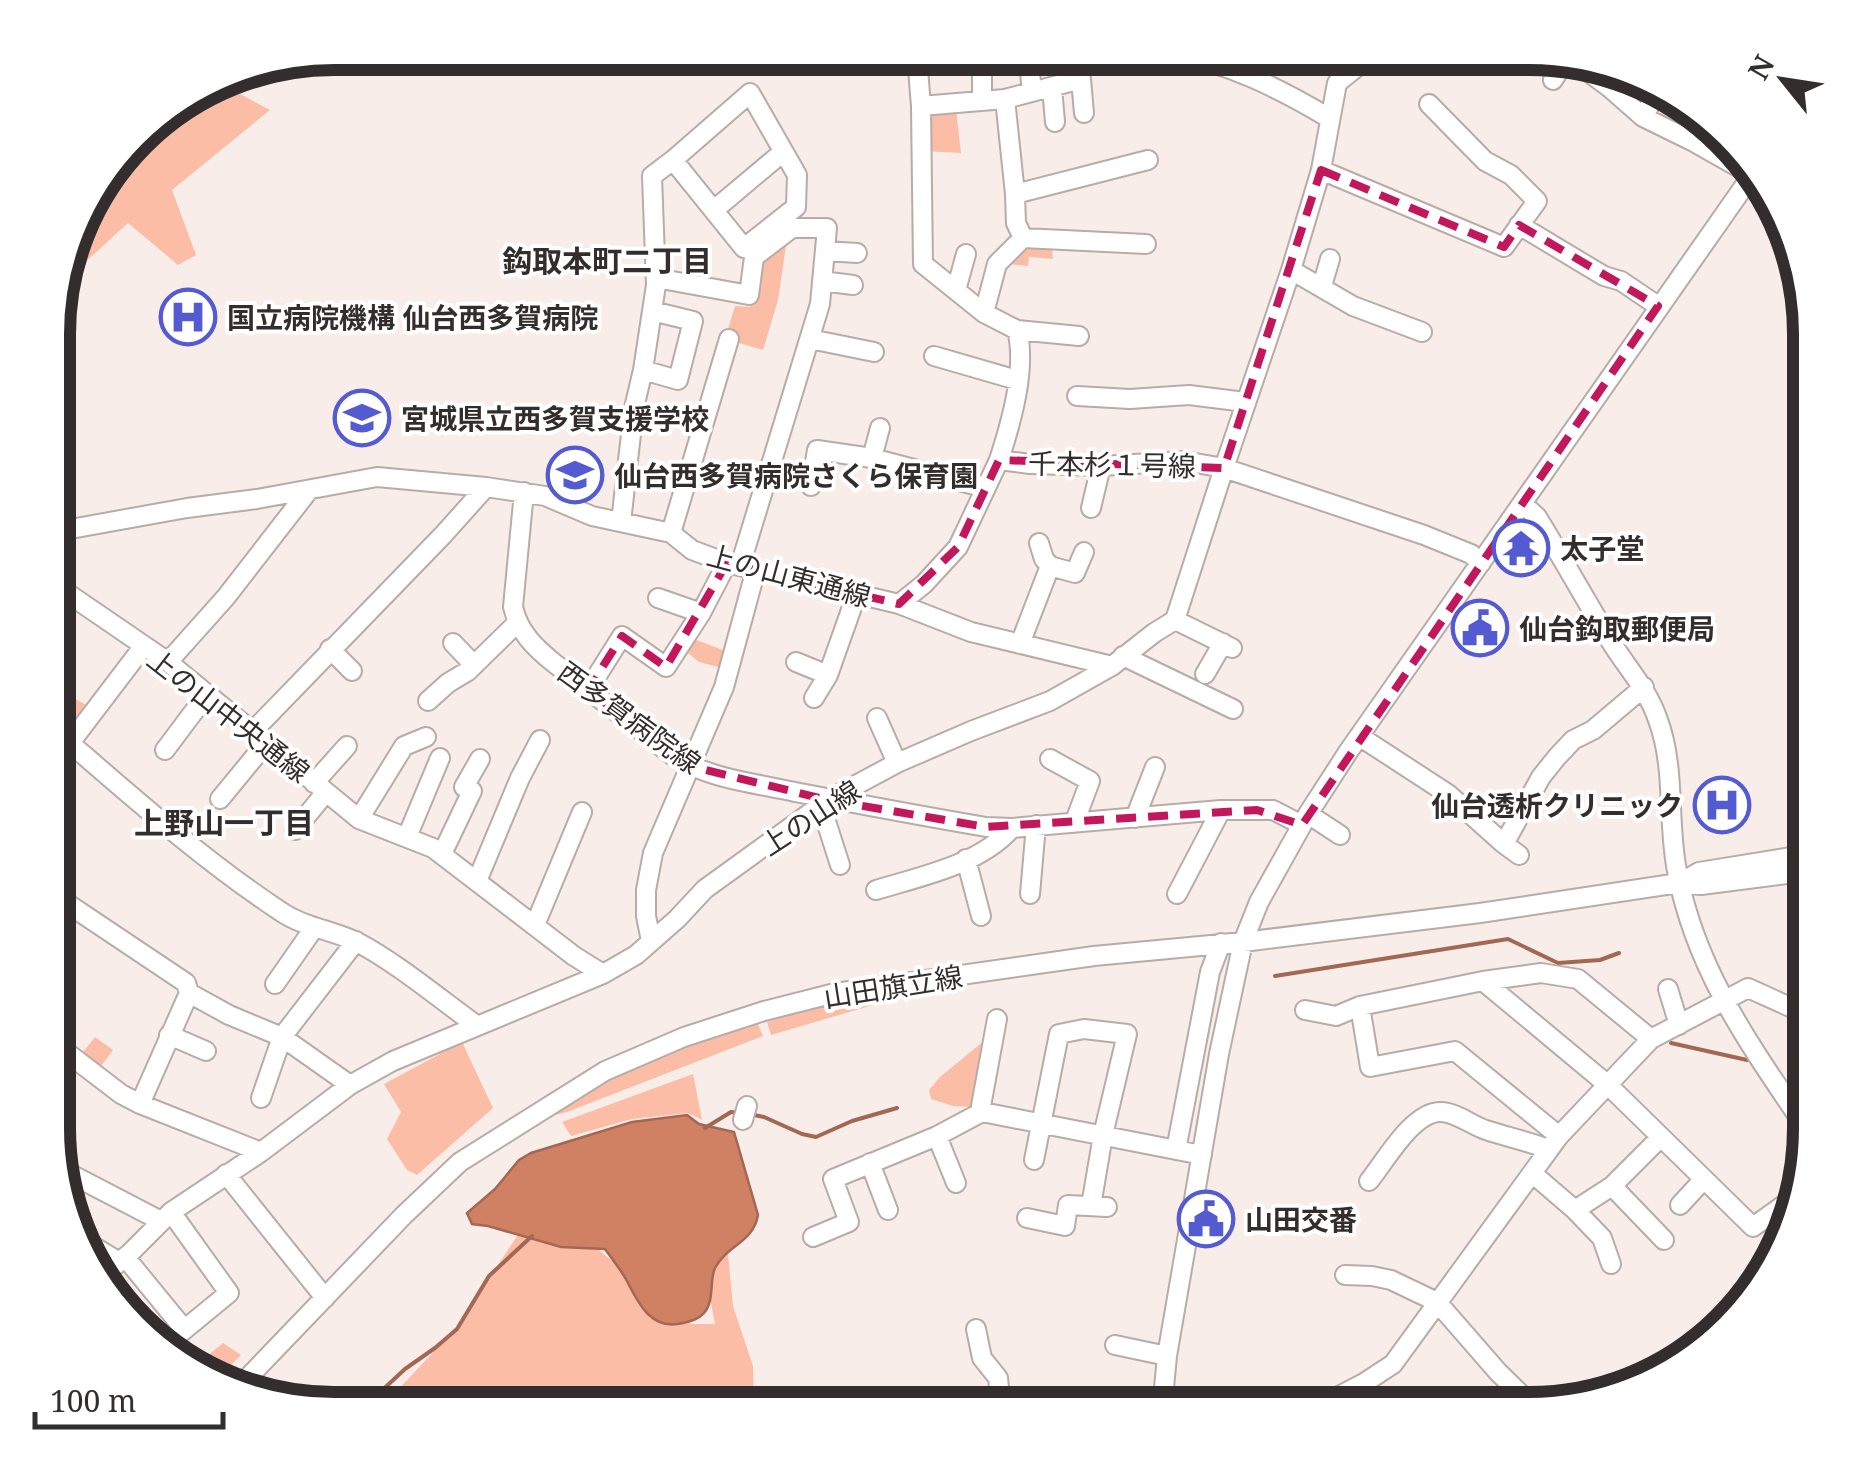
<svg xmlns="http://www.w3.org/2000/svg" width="1863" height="1462" font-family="'Noto Serif','Noto Sans JP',serif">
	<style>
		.green { fill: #fbbda6 }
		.water { fill: #d18163; stroke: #a26853; stroke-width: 2.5 }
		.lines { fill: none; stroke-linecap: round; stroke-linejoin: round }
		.stream { stroke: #a26853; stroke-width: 4 }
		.minor-casing { stroke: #b7aca7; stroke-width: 22 }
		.minor { stroke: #fff; stroke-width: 18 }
		.marked { fill: none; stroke: #c2185b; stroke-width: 8; stroke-dasharray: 20 12; stroke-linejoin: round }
		.labels { text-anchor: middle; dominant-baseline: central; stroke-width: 8; stroke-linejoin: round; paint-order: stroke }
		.poi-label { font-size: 28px; font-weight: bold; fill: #332e2d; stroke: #fff; text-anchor: start }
		.street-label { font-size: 28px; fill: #332e2d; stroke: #fff }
		.neighbourhood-label { font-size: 30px; font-weight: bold; fill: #332e2d; stroke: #fff }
		.rim { fill: none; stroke: #332e2d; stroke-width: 12 }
	</style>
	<rect width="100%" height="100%" fill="#f9ede9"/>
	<path class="green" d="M334,53H384L390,61L348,72Z
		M218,82L270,110L172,190L196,255L178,265L128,223L58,287L90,194L149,122Z
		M956,109L961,153L924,151V111Z
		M1023,245L1052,247L1053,259L1029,257L1028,266L1010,264Z
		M786,246L778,300L763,350L725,339L735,306L750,307L757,261L777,248Z
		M54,588L76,603L54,641Z
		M694,639L728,652L722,668L699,662L687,652Z
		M54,687L88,706L68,739L54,746Z
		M54,830L75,846L54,871Z
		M889,995L890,1000L771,1035L767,1022L811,1008Z
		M757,1022L763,1036L567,1112L555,1115L552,1111L629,1068L727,1031Z
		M95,1037L113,1050L101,1066L83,1052Z
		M985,1040L971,1107L953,1106L931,1099L929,1090L940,1077Z
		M462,1042L493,1108L417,1175L407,1170L387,1139L401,1112L384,1084Z
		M693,1074L702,1120L688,1113L632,1119L571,1136L562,1122Z
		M528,1220L585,1239L691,1324H715L702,1256L727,1244L733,1306L753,1366L754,1409H588L583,1393L499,1396L484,1409H380L455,1329Z
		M223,1343L241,1355L215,1381L189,1365L207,1356Z"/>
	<path class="water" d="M687,1115L699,1124L734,1132L758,1215C753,1243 728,1244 715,1268C709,1281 715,1300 704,1313C699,1319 691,1321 683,1323C652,1331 639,1305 627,1281C621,1270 613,1260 605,1249L561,1247L488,1226L472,1224L467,1213L495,1189L519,1160L531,1153L632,1122Z"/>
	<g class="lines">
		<path class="stream" d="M1275,976L1508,939L1558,963L1600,960L1619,953
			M1671,1043L1747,1060
			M749,1114L764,1117L802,1134L816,1137L852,1121L897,1108
			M705,1128L731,1112L741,1113
			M362,1409L405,1369L435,1348L457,1329L489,1276L532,1236"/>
		<g class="minor-casing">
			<path id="minor" d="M939,53L918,69L921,106L923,264L984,313
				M1170,53C1228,63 1279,88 1329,118
				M1571,59L1610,88L1643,117L1692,141L1752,175
				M1029,63L1032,92
				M1553,80L1567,58
				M1052,87L1055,122
				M1610,88L1620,70
				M1005,99L1015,194L1016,223L1023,238
				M982,101V53
				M921,106L1005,99L1081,79L1084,113
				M1643,117L1660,88
				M1321,170L1504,247L1537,201L1511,175L1485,161L1429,104
				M1015,194L1148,160
				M714,210L783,152
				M1519,225L1604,276L1621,281L1658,306
				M825,251L857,253
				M1291,270L1353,306L1422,332
				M656,278L749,295L754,257L792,228H827L820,304L740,566
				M822,281L853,285
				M1322,286L1330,259
				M956,290L966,254
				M1017,330L1079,336
				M810,339L874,352
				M934,356L1017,380
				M643,370L678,380L693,321L652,311
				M1077,396L1130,399L1189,395L1245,402
				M872,458L880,428
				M999,460C1011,423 1027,368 1017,330L984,313L997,264L1023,238L1146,244
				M811,486L817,450L872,458L986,488
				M524,492L513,607C519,632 534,647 554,663L676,758C712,779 754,783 795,792C858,804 922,816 986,827L1012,828L1221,810H1273L1302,825
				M1523,504L1537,517C1563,559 1586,601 1611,642C1628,669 1648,690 1658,720C1676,769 1667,821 1677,871C1696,973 1753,1049 1810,1134
				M1091,508L1101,466
				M621,522L634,408L643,370L656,285L652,176L673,160L744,248L796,207L797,175L750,93L673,160
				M54,532L187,508L257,499L377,477L486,487L545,496L592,516L671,533L692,550L727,563L899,604L971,632L1112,666
				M671,533L729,339
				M1039,543L1044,559L1050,566
				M54,584L168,662L359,819L433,848L574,956L603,974
				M658,598L701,613
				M899,604L924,584L958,547L999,460L1030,464L1101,466L1184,461L1224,468L1291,270L1321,170L1337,83L1357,67L1388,53
				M1175,620L1232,648
				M453,643L474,665
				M1020,644L1050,566L1075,573L1084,552
				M330,649L352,671
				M1123,656L1233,709
				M168,662L226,597L309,490
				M796,662L828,675
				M1205,674L1223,643
				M588,690L622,636L666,667L701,613L727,563
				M814,698L828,675L857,593
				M428,701L448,683L468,671L517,623
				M877,718L897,763
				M252,732L443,535L486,487
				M1359,736L1448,794L1504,844
				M71,744C138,802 206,862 280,911C303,927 332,930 357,942C397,963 440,999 476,1025
				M165,750L207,694
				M1050,759L1090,781L1075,821
				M54,764L143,647
				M314,783L347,746
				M220,799L266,743
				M828,800L824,815L840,865
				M1308,814L1340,835
				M1135,818L1155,767
				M359,819L404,746L426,737
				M295,830L326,792
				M407,837L440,758
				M442,854L472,791L464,787L480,759
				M1519,855L1504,844L1541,777L1557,757L1573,740L1593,730L1644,687
				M966,859L981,916
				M477,881L520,778L540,740
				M1680,883L1699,872L1810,854
				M876,890C922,876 979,865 1012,828
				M1030,894L1036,825
				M1177,894L1221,810
				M62,900L186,983L189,993L229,1015L282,1037L350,1085
				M535,925L582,812
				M651,941L646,916V890L653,853L724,687L756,569
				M1483,981L1608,1085L1753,1227L1799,1194
				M275,984L314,928
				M1668,989L1679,1025
				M1360,1006L1370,1067L1455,1051L1559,1136
				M1305,1010L1336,1016L1360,1006L1483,981L1541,973L1578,979L1651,1039
				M169,1035L206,1051
				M53,1042L121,1094L140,1104L261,1152
				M261,1098L282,1037L356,941
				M140,1104L189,993
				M982,1112L981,1106L997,1019
				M743,1120L747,1106
				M937,1136L956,1183
				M1176,1150L1210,972L1221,943
				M1034,1160L1059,1034L1084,1029L1127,1034L1103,1135L1091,1206
				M870,1163L888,1210
				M59,1168L161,1221
				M1532,1173L1575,1210L1602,1238L1611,1264
				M226,1174L325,1298
				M1369,1181C1385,1162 1413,1110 1442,1112C1457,1113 1473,1126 1486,1130C1507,1137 1527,1141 1548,1149
				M1612,1186L1664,1240
				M1680,1205L1704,1179
				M1575,1210L1612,1186L1661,1137
				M1027,1218L1065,1226L1068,1205L1107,1207
				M78,1237L119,1262
				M813,1237L849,1222L833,1179L937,1136L982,1112L1202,1155
				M125,1257L184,1329
				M1345,1275L1372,1276L1391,1280L1437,1302L1498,1372L1535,1408
				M101,1277L129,1254L171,1212L261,1152L350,1085L393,1061L603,974L636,955L677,919L705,889L828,800L897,763L971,731L1050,701L1112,666L1154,633L1175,620L1224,468L1424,535L1471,554L1481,563
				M976,1329L982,1358L998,1378L1001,1406
				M1115,1345L1167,1356
				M162,1348L229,1293L171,1212
				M236,1390L404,1215L460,1162L605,1071L684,1037L764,1011L835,993L1094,956L1243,942L1480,913L1679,883L1701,885L1810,871
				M949,1409C977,1405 1007,1403 1035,1409
				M1162,1409L1167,1356L1219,1054L1243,942L1259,902L1308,814L1348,752L1752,175
				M1314,1409L1364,1383L1393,1364L1559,1136L1651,1039L1748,988L1810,1016"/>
		</g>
		<use href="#minor" class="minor"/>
	</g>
	<path class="marked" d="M1321,170L1504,247L1519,225L1658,306L1302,825L1257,810L986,827L828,800L689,766L588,690L622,636L666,667L727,563L899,604L958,547L999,460L1224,468Z"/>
	<defs>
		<g id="hospital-ring" transform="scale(2.875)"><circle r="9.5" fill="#fff" stroke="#545bd2" stroke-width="1.5"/><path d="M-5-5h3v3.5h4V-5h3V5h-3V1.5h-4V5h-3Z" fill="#545bd2"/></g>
		<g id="school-ring" transform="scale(2.875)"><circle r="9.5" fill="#fff" stroke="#545bd2" stroke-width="1.5"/><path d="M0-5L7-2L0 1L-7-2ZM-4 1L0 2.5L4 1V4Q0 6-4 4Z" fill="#545bd2"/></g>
		<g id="temple-ring" transform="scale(2.875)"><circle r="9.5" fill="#fff" stroke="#545bd2" stroke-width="1.5"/><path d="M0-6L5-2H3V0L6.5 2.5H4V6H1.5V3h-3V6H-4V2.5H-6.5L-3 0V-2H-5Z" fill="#545bd2"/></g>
		<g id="civic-ring" transform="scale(2.875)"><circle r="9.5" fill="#fff" stroke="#545bd2" stroke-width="1.5"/><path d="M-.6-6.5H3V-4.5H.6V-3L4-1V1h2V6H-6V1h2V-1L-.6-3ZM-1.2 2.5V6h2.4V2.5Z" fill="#545bd2"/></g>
	</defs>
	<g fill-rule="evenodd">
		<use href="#hospital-ring" x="188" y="317"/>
		<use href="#school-ring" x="362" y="418"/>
		<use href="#school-ring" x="575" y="475"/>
		<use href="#temple-ring" x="1521" y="548"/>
		<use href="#civic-ring" x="1480" y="628"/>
		<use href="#hospital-ring" x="1722" y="805"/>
		<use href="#civic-ring" x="1206" y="1219"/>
	</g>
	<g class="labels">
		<g class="poi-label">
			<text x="227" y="317">国立病院機構 仙台西多賀病院</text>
			<text x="401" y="418">宮城県立西多賀支援学校</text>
			<text x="614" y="475">仙台西多賀病院さくら保育園</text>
			<text x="1560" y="548">太子堂</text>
			<text x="1519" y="628">仙台鈎取郵便局</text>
			<text x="1683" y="805" text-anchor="end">仙台透析クリニック</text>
			<text x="1245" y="1219">山田交番</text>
		</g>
		<g class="street-label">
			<text transform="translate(1112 464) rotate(1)">千本杉１号線</text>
			<text transform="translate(789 575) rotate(15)">上の山東通線</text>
			<text transform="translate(229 715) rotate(38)">上の山中央通線</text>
			<text transform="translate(630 717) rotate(36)">西多賀病院線</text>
			<text transform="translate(810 817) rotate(-33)">上の山線</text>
			<text transform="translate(893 986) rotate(-9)">山田旗立線</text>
		</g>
		<g class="neighbourhood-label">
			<text x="607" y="260">鈎取本町二丁目</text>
			<text x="224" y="822">上野山一丁目</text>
		</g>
	</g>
	<path d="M0 0H1863V1462H0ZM334 70H1529A264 264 0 0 1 1793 334V1128A264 264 0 0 1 1529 1392H334A264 264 0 0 1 70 1128V334A264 264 0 0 1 334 70Z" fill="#fff" fill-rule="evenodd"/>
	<path class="rim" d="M334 70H1529A264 264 0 0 1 1793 334V1128A264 264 0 0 1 1529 1392H334A264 264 0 0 1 70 1128V334A264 264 0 0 1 334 70Z"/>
	<g transform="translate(1783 80) rotate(300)" stroke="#ffffff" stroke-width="8" paint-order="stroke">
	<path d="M0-8L18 38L0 25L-18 38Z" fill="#332e2d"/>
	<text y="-15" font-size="28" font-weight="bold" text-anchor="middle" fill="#332e2d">N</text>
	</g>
	<path d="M35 1412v15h188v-15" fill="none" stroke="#332e2d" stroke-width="5"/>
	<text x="50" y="1412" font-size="30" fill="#332e2d" stroke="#ffffff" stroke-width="8" paint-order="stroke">100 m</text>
</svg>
